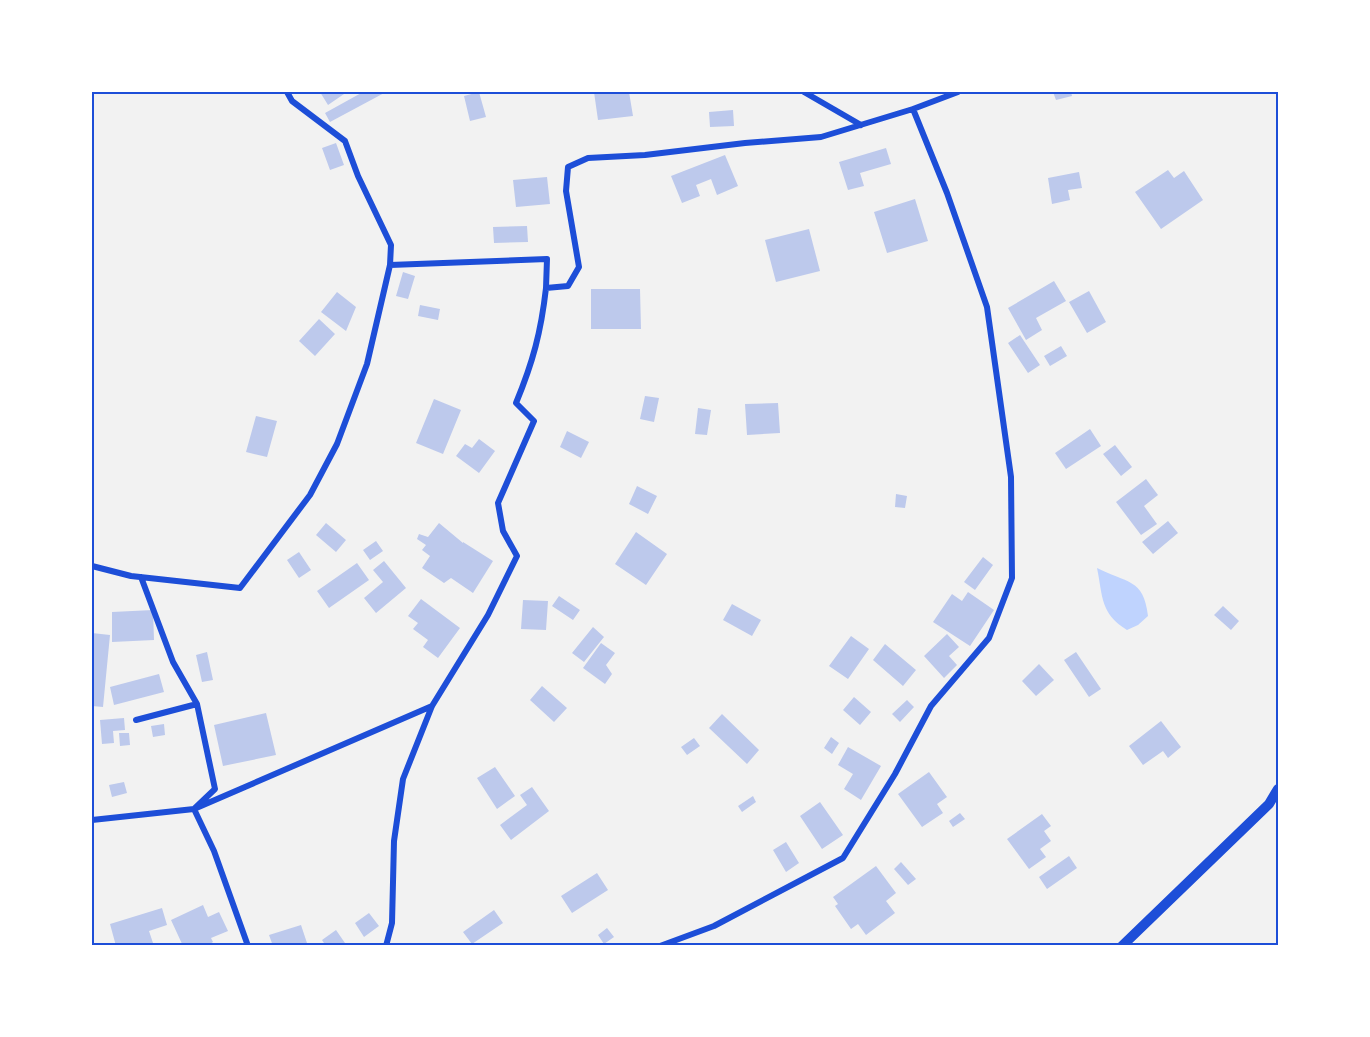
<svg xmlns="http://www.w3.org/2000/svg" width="1370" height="1037" font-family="Rubik,sans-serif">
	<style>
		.water { fill: #bfd3fe }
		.building { fill: #bdc9ec }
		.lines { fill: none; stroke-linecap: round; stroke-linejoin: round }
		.minor { stroke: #1d4ed8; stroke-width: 6 }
		.tertiary { stroke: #1d4ed8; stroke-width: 10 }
		.neatline { fill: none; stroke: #1d4ed8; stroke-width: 2 }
	</style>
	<rect width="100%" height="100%" fill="#f2f2f2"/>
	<path class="water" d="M1097,568C1126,583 1144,578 1148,616L1138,625L1127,630C1100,613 1103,597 1097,568Z"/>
	<path class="building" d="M320,92H343L344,94L328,105Z
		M363,92H386L330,122L325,113Z
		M479,92L486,117L470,121L464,96Z
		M594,92H629L633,116L598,120Z
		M1053,92H1071L1072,96L1056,100Z
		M733,110L734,126L710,127L709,112Z
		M336,143L344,165L330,170L322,148Z
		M886,148L891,164L860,173L864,186L848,190L839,162Z
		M725,155L738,186L717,195L711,179L696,185L700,196L682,203L671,176Z
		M1168,170L1174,178L1184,171L1203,200L1161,229L1135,192Z
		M1079,172L1082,188L1068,190L1070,200L1052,204L1048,178Z
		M547,177L550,204L516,207L513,180Z
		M915,199L928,241L887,253L874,212Z
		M527,226L528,242L494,243L493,227Z
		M809,229L820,271L776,282L765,240Z
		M403,272L415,276L408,299L396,296Z
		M1054,281L1066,301L1036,318L1042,330L1026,340L1008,308Z
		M591,289H640L641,329H591Z
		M1089,291L1106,322L1087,333L1069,302Z
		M337,292L356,307L346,331L321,312Z
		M420,305L440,309L438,320L418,316Z
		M319,319L335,334L315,356L299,341Z
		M1020,335L1040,365L1028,373L1008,343Z
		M1061,346L1067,356L1050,366L1044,356Z
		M645,396L659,398L654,422L640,419Z
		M434,399L461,410L443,454L416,443Z
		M778,403L780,433L747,435L745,404Z
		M698,408L711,410L707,435L695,434Z
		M256,416L277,421L267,457L246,452Z
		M1090,429L1101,446L1066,469L1055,453Z
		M567,431L589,442L581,458L560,447Z
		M479,439L495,451L479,473L456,456L465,444L472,448Z
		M1115,445L1132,467L1121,476L1103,454Z
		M1146,479L1158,495L1144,506L1157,524L1141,535L1116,502Z
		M637,486L657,496L648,514L629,504Z
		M896,494L907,496L905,508L895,507Z
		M1168,521L1178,533L1153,554L1142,542Z
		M326,523L346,540L336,552L316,535Z
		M439,523L463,543V542L493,561L473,593L451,578L444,583L422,568L430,556L422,550L426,545L417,539L419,534L428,537Z
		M636,532L667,554L646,585L615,564Z
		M376,541L383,551L370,560L363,550Z
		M299,552L311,570L299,578L287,560Z
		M983,557L993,565L975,590L964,582Z
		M384,561L406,588L376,613L364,598L383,582L373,570Z
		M357,563L369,580L329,608L317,591Z
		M968,592L994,610L970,646L933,622L952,594L962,601Z
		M559,596L580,610L573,620L552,606Z
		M421,599L460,628L438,658L423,647L428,640L413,629L418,623L408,616Z
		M523,600L548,601L546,630L521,629Z
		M732,604L761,620L752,636L723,620Z
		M1223,606L1239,621L1231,630L1214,615Z
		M153,610L154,640L112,642V612Z
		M593,627L604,637L584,662L572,653Z
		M92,633L110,635L103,707L92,706Z
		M947,634L959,647L949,656L957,665L944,678L924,656Z
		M851,636L869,649L848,679L829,666Z
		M601,643L615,653L606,665L612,674L605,684L583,668Z
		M885,644L916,670L903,686L873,660Z
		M207,652L213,680L202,682L196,655Z
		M1076,652L1101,689L1089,697L1064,660Z
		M1039,664L1054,680L1036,696L1022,681Z
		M159,674L164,692L114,705L110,687Z
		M542,686L567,708L554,722L530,700Z
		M854,697L871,712L860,725L843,710Z
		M907,700L914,707L900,722L892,714Z
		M266,713L276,755L223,766L214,725Z
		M722,714L759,750L747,764L709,728Z
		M124,718L125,730L113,731L114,743L102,744L100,720Z
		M1161,721L1181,747L1168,758L1163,751L1143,765L1129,746Z
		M164,724L165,735L153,737L151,726Z
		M119,733H129L130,745L120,746Z
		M831,737L839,743L832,754L824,748Z
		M694,738L700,746L687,755L681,747Z
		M848,747L881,766L861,800L844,789L853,774L838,765Z
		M495,767L515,796L497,809L477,778Z
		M929,772L947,797L937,804L943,813L922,827L898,794Z
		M124,782L127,793L112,797L109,785Z
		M532,787L549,811L511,840L500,825L527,805L520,795Z
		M753,796L756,802L742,812L738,806Z
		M820,802L843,835L822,849L800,816Z
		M960,813L965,819L953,827L949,821Z
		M1042,814L1051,826L1044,831L1051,841L1040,849L1046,857L1029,869L1007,839Z
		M786,842L799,863L786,872L773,850Z
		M1069,856L1077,868L1047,889L1039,877Z
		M901,862L916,879L908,885L894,869Z
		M876,866L896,893L886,901L895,913L866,935L858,924L851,929L835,906L838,904L833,897Z
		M597,873L608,890L572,913L561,896Z
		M203,905L208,917L219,912L228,931L211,938L213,942L207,946H183L171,920Z
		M162,908L167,925L149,931L154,946H116L110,924Z
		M494,910L503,923L472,944L463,932Z
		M369,913L379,926L364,937L355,923Z
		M301,925L308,946H273L269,935Z
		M607,928L614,937L604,944L598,935Z
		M336,930L345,943L343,946H326L322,940Z"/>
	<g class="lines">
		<path class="minor" d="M287,92L292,101L345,141L358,176L391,245L390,265L547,259L546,288
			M804,92L861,125
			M92,566L131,576L240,588L310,495L337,444L367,364L390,265
			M141,577L173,662L197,704
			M136,720L197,704L215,789L194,809L214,851L248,946
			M92,820L194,809L432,706
			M386,946L392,923L394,841L403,779L432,706L488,615L517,556L503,531L498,503L534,421L516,403C533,362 541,332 546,288L568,286L579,267L566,191L568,167L588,158L645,155L745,143L821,137L913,109L958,92
			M660,946L714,926L843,858L895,774L931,706L989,638L1012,578L1011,477L987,307L947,193L913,109"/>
		<path class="tertiary" d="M1122,946L1269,804L1278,789"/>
	</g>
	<rect width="1370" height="1037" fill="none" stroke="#ffffff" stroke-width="186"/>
	<rect x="93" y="93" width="1184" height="851" class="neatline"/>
</svg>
